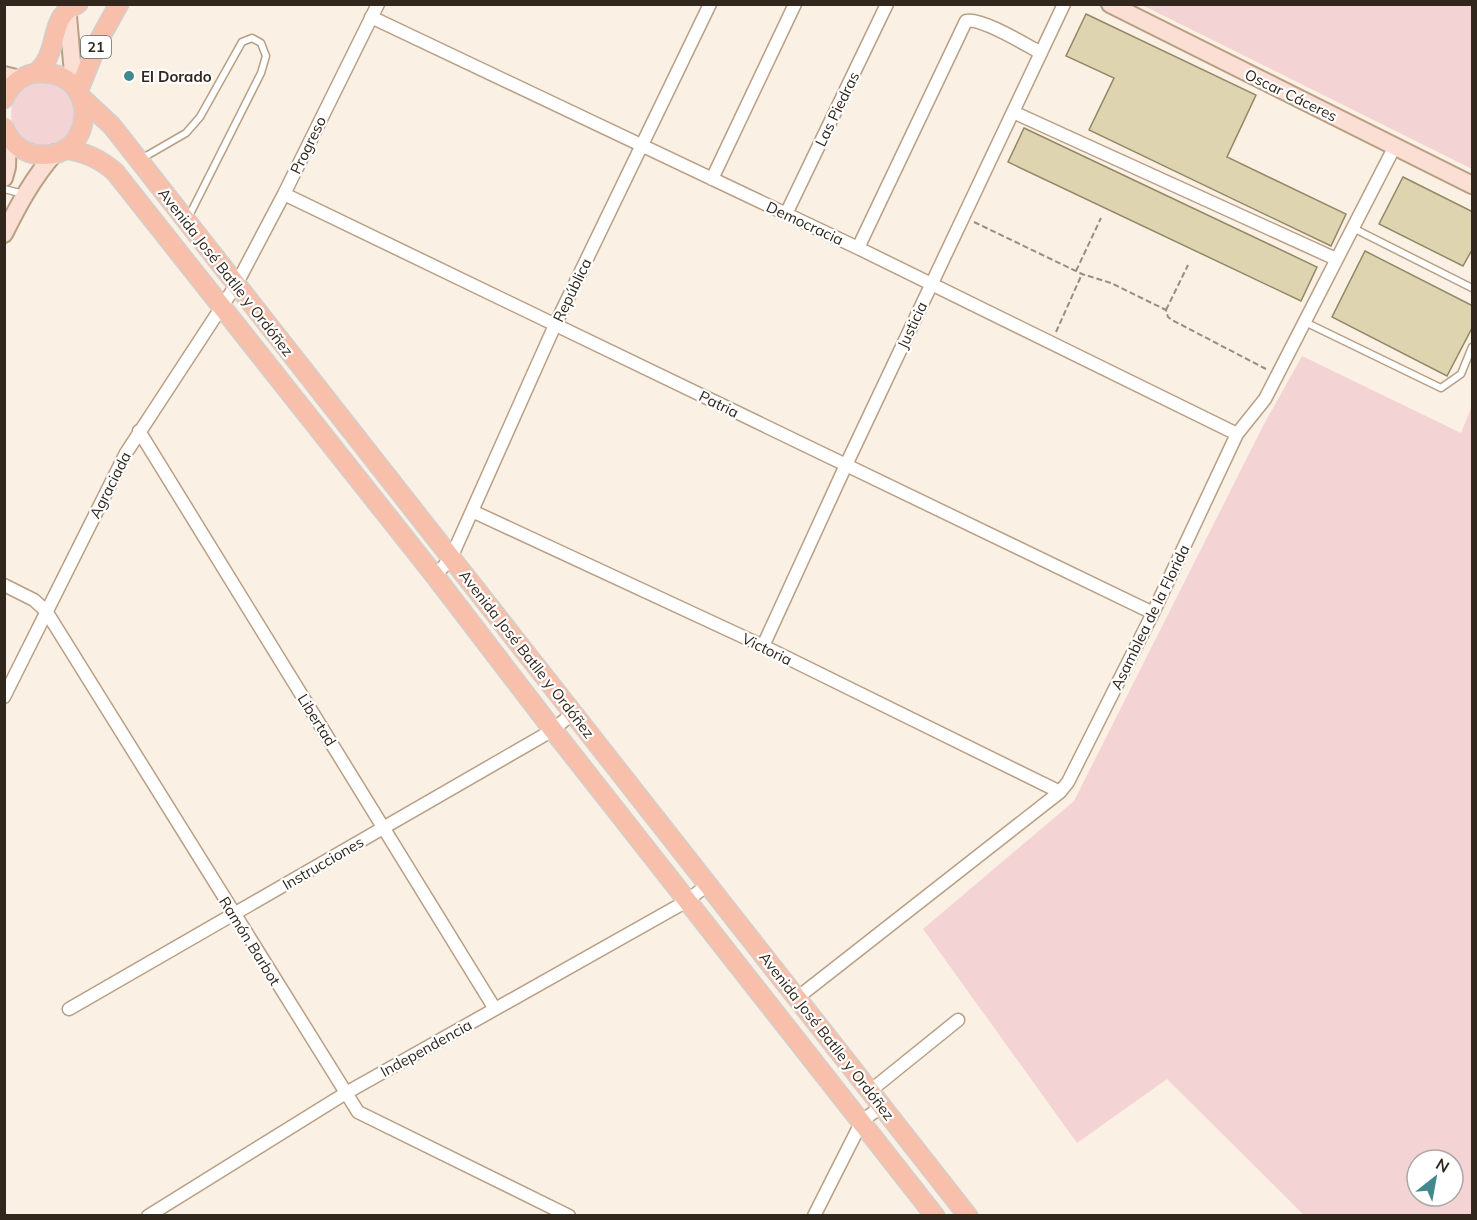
<svg xmlns="http://www.w3.org/2000/svg" width="1477" height="1220" font-family="Mulish,sans-serif">
	<style>
		.green { fill: #f4d3d4; fill-rule: evenodd }
		.building { fill: #ded4b0; stroke: #928866; stroke-width: 1.5 }
		.lines { fill: none; stroke-linecap: round; stroke-linejoin: round }
		.lane-casing { stroke: #b99f83; stroke-width: 9 }
		.street-casing { stroke: #b99f83; stroke-width: 15 }
		.secondary-casing { stroke: #b99f83; stroke-width: 20 }
		.primary-casing { stroke: #d2cfcd; stroke-width: 21 }
		.path { stroke: #988d81; stroke-width: 2; stroke-dasharray: 6 3; stroke-linecap: butt }
		.lane { stroke: #fff; stroke-width: 6 }
		.street { stroke: #fff; stroke-width: 12 }
		.secondary { stroke: #fbdfd4; stroke-width: 16 }
		.primary { stroke: #f8bfaa; stroke-width: 18 }
		.poi-dot { fill: #41898d; stroke: #fff; stroke-width: 2 }
		.labels { text-anchor: middle; dominant-baseline: central; stroke-width: 4.5; stroke-linejoin: round; paint-order: stroke }
		.shield { fill: #fff; stroke: #706860; stroke-width: 1.5 }
		.shield-label { font-size: 14px; font-weight: bold; fill: #32271c }
		.poi-label { font-size: 15px; font-weight: bold; fill: #32271c; stroke: #fff; text-anchor: start }
		.street-label { font-size: 15px; fill: #32271c; stroke: #fff }
	</style>
	<rect width="100%" height="100%" fill="#fbf0e4"/>
	<path class="green" d="M1142,5H1472V169Z
		M11 114a32 32 0 1 1 64 0a32 32 0 1 1-64 0Z
		M1302,356L1461,433L1472,406V1215H1304L1167,1079L1077,1143L923,929L1074,801L1263,426ZM1417,1160H1453V1196H1417Z"/>
	<path class="building" d="M1086,14L1256,95L1227,157L1346,214L1331,246L1089,130L1114,78L1066,56Z
		M1024,128L1317,267L1301,301L1008,162Z
		M1403,177L1473,212V248L1463,266L1379,224Z
		M1365,251L1473,306V326L1447,376L1332,317Z"/>
	<g class="lines">
		<g class="lane-casing">
			<path id="lane" d="M141,159L186,133L200,117L242,42L252,38L261,43L266,56L261,73L188,218
				M4,189L24,194
				M1353,228L1472,288
				M1305,322L1441,388L1461,374L1472,347"/>
		</g>
		<g class="street-casing">
			<path id="street" d="M371,17L858,248L1237,434
				M1013,112L1336,259
				M712,179L795,4
				M284,194L1153,613
				M786,214L887,4
				M858,248L966,21C981,17 1026,45 1041,53
				M139,431L495,1009
				M472,511L763,646L1060,792
				M435,576L451,558L555,325L710,4
				M4,585L34,600L46,611L358,1112L569,1216
				M763,646L846,465L1064,4
				M4,697L126,453L236,285L284,194L378,4
				M797,998L1060,792L1068,782L1153,613L1237,434L1265,399L1395,146
				M69,1009L553,730L574,712
				M870,1091L958,1020
				M148,1216L346,1093L687,901L707,885
				M814,1216L862,1121L882,1106"/>
		</g>
		<g class="secondary-casing">
			<path id="secondary" d="M67,4L74,86
				M1110,4L1472,185
				M4,75L20,79
				M4,178L7,167L8,136
				M4,234C19,204 33,178 55,153"/>
		</g>
		<g class="primary-casing">
			<path id="primary" d="M37,72C40,69 44,65 46,61C58,41 51,15 78,4
				M78,92L99,40L119,4
				M81,97L112,126L968,1216
				M4,99C10,84 24,73 39,73C103,70 96,166 34,154C20,151 10,141 4,128
				M65,149C86,153 99,158 115,172L435,576L553,730L935,1216"/>
		</g>
		<path class="path" d="M974,222L1082,274L1111,283L1166,310L1168,317L1172,320L1266,369
			M1076,271L1101,218
			M1166,310L1188,265
			M1056,332L1082,274"/>
		<use href="#lane" class="lane"/>
		<use href="#street" class="street"/>
		<use href="#secondary" class="secondary"/>
		<use href="#primary" class="primary"/>
	</g>
	<circle class="poi-dot" cx="129" cy="76" r="6"/>
	<g class="labels">
		<rect class="shield" x="81" y="36" width="30" height="22" rx="4.5"/>
		<g class="shield-label">
			<text x="96" y="47">21</text>
		</g>
		<g class="poi-label">
			<text x="141" y="76">El Dorado</text>
		</g>
		<g class="street-label">
			<text transform="translate(1291 95) rotate(26)">Oscar Cáceres</text>
			<text transform="translate(837 109) rotate(-64)">Las Piedras</text>
			<text transform="translate(308 145) rotate(-64)">Progreso</text>
			<text transform="translate(805 223) rotate(25)">Democracia</text>
			<text transform="translate(226 272) rotate(52)">Avenida José Batlle y Ordóñez</text>
			<text transform="translate(572 290) rotate(-64)">República</text>
			<text transform="translate(912 325) rotate(-65)">Justicia</text>
			<text transform="translate(719 404) rotate(26)">Patria</text>
			<text transform="translate(110 485) rotate(-63)">Agraciada</text>
			<text transform="translate(1150 617) rotate(-64)">Asamblea de la Florida</text>
			<text transform="translate(767 649) rotate(26)">Victoria</text>
			<text transform="translate(527 654) rotate(52)">Avenida José Batlle y Ordóñez</text>
			<text transform="translate(317 720) rotate(58)">Libertad</text>
			<text transform="translate(323 863) rotate(-30)">Instrucciones</text>
			<text transform="translate(250 941) rotate(58)">Ramón Barbot</text>
			<text transform="translate(827 1036) rotate(52)">Avenida José Batlle y Ordóñez</text>
			<text transform="translate(426 1048) rotate(-29)">Independencia</text>
		</g>
	</g>
	<rect width="1477" height="1220" fill="none" stroke="#32271c" stroke-width="12"/>
	<g transform="translate(1435 1178) rotate(31)"><circle r="28" fill="#ffffff" stroke="#ada9a4" stroke-width="1.5"/>
	<path d="M0-4.5L10 22L0 15L-10 22Z" fill="#41898d"/>
	<text y="-9" font-size="16" font-weight="bold" text-anchor="middle" fill="#32271c">N</text>
	</g>
</svg>
